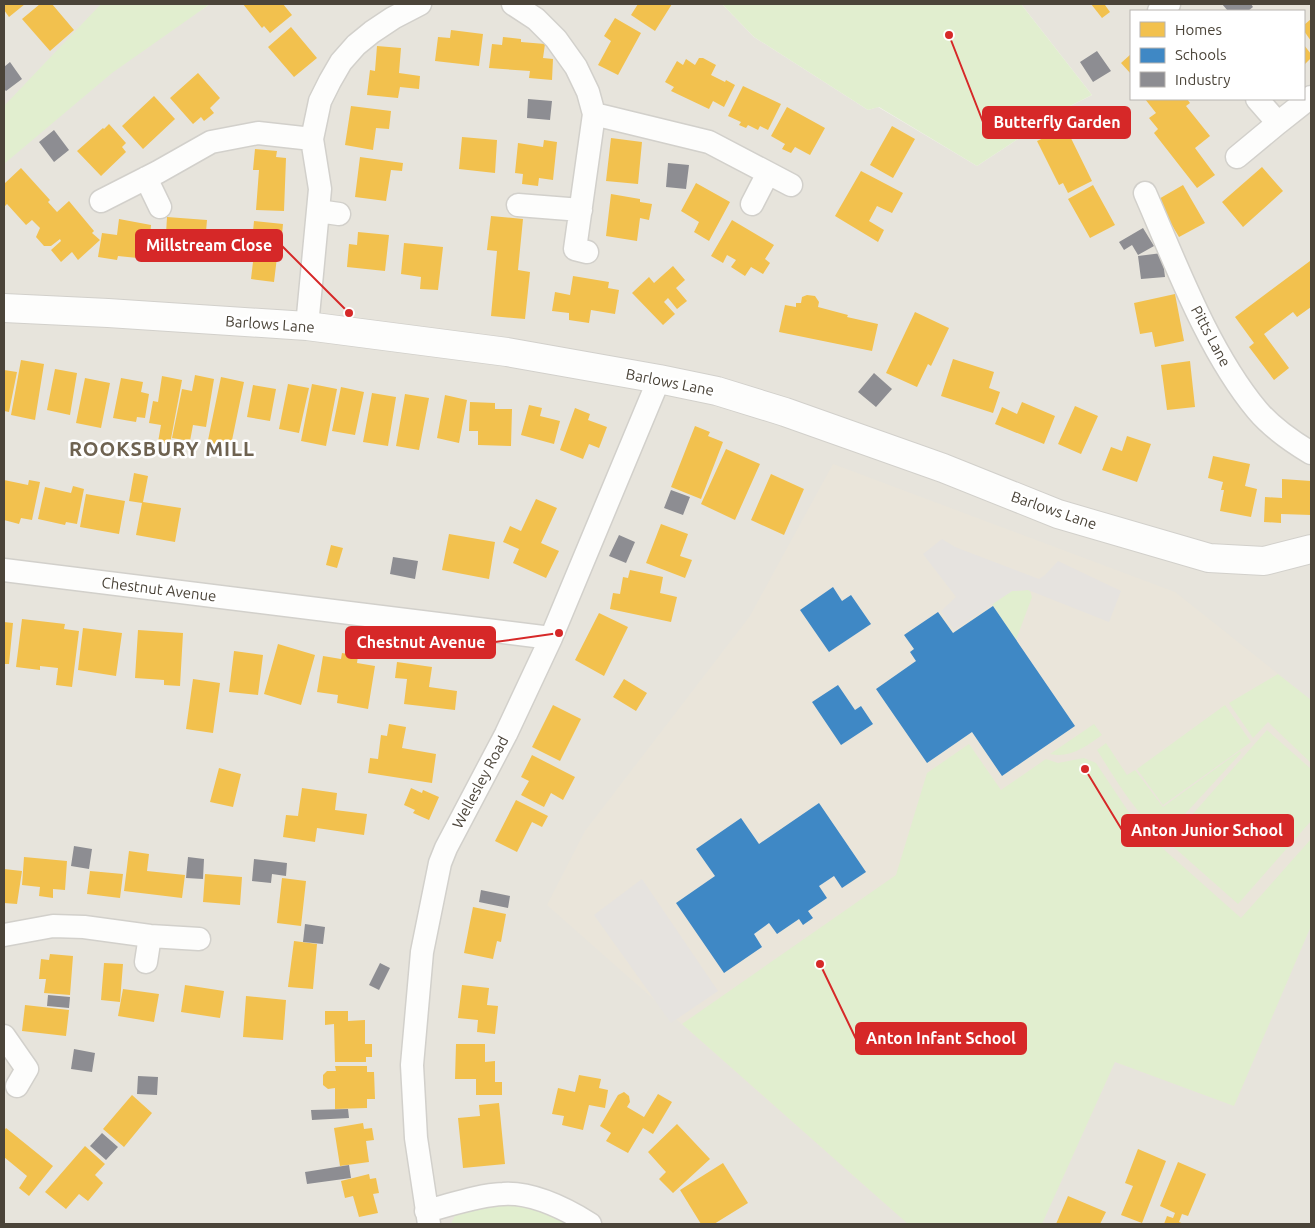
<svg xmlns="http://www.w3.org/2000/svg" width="1315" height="1228" font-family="Ubuntu,sans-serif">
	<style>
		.residential { fill: #e7e4dc; fill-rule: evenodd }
		.education { fill: #eae5da }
		.green { fill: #e1eecf }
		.parking { fill: #e6e3df }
		.homes { fill: #f2c14e }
		.schools { fill: #3f88c5 }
		.industry { fill: #8d8d92 }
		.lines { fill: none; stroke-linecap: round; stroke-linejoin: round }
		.minor-casing { stroke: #d2d0cb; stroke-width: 25 }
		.tertiary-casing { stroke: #d2d0cb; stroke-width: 30 }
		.minor { stroke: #fdfdfc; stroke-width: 22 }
		.tertiary { stroke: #fdfdfc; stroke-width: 28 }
		.labels { text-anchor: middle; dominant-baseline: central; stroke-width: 5; stroke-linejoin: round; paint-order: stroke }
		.street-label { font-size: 15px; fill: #4b4439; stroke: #fff }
		.district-label { font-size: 20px; font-weight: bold; letter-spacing: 1px; fill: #6e6250; stroke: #fff }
		.leader { fill: none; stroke: #d62828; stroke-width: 2 }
		.callout-dot { fill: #d62828; stroke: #fff; stroke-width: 2 }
		.callout { fill: #d62828; stroke: #d62828; stroke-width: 2 }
		.callout-label { font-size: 16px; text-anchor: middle; font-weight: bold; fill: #fff }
	</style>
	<rect width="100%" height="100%" fill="#f4f2ee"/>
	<path class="residential" d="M4,4H194L198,12L210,4H722L754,37L868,110L878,107L977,166L1062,110L1092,95L1021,4H1311V1224H4ZM1131,11H1304V99H1131Z"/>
	<path class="education" d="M833,464L1175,592L1311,700V926L1234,1106L1115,1062L1042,1224H908L547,905L585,831L750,616Z"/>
	<path class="green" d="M101,4H210L112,73L4,164V106Z
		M722,4H1021L1092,95L1062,110L977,166L879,107L868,110L754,37Z
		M1028,590L1030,591L1032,597L1016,640L992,604L1012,591Z
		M1278,674L1311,700V763L1268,722L1253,738L1229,703Z
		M1225,705L1251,742L1163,805L1137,769Z
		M1094,724L1102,735C1087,746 1069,759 1050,754Z
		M1267,730L1311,769V821L1238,904L1168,842Z
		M1106,743L1127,775L1135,770L1163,807L1240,751L1241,753L1163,838C1135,812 1117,782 1097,750Z
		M969,744L1001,790L1046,759L1058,763L1084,758L1096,763L1130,814L1160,846L1241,918L1311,839V926L1234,1106L1115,1062L1042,1224H908L682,1024L896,875L927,773Z
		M486,1199L537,1209L568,1224H451L456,1213Z"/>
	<path class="parking" d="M942,539L955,547L1039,579L1045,575L1058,561L1121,591L1109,622L1028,590L1012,591L954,630L941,611L956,597L923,554Z
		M642,879L718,991L671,1023L594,915Z"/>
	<path class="homes" d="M4,4H25L9,17L4,10Z
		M40,4H52L74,30L50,51L22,19Z
		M243,4H283L292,15L270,33L264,26L262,28Z
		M638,4H672L655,31L631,15Z
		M1091,4H1106L1105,5L1110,12L1102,18Z
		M615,18L641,33L618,75L598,65L611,41L604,36Z
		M1311,19V41L1304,31V25Z
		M291,27L317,58L294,77L268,47Z
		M451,30L483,34L479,66L435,61L438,37L450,38Z
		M503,37L521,39V42L545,44L543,58L553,59L552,80L529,78L530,71L489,68L492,44L502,45Z
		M1304,45L1311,54V58L1304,65Z
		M377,46L401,48L399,73L420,76L419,89L400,87L398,98L367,95L370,70L375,71Z
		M1131,54V74L1121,63Z
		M699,58H703L716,65L711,75L725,82L726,80L735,85L724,107L713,101L709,109L671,91L674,87L665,82L677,61L683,65L686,59L695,65Z
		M198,73L220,98L210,108L214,113L204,121L201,117L193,124L170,98Z
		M743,86L781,104L768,130L760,126L758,130L748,125L746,128L739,125L741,122L728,116Z
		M154,96L175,119L143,149L122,126Z
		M1145,99H1187L1190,103L1186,106L1210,136L1195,148L1215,175L1197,188L1154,133L1158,129L1149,118L1156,113Z
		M351,106L391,111L389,129L376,128L373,150L345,145Z
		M787,107L825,128L810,155L795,147L791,153L782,149L785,144L771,136Z
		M109,124L126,143L122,147L126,152L101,176L77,151L103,128L104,129Z
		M892,126L915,139L893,178L870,165Z
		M1066,128L1092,181L1068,193L1063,183L1059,185L1037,141Z
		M462,137L497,140L495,173L459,169Z
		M611,138L642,142L638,184L606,181Z
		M544,140L557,142L553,180L539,178L538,186L522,184L523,174L515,173L518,143L543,147Z
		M255,149L277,151L276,157L286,158L284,211L256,210L259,170H253Z
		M360,157L403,163L402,171L391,170L386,201L355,197Z
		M1262,167L1283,191L1243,227L1222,202Z
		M21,168L50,200L48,202L57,212L69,201L94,231L92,233L100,240L78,260L72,252L61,262L51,250L61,241L60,239L51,246H44L36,237L40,228L32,220L26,225L7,204L4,207V184Z
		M861,171L903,193L892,213L877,206L869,221L884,230L878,242L835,216Z
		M696,183L730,202L709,241L694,232L699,222L681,211Z
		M1093,185L1115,225L1090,238L1068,199Z
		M1183,185L1205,223L1179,237L1157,200Z
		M611,194L640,199V202L652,204L649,220L640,218L637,241L606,236Z
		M491,216L523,219L518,270L530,272L525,319L491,316L497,251L487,250Z
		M167,217L207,220L204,255L165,251Z
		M119,219L151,225L150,236L160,238L157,260L118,256L117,260L98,257L102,233L117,235Z
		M732,220L774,245L765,259L770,263L763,274L751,267L745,276L731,267L736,260L727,255L723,263L711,256Z
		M254,221L283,224L281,245L252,242Z
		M358,232L389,235L385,271L347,267L349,244L357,245Z
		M404,243L443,247L438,290L420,289L421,277L401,274Z
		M255,245L278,249L274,282L251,279Z
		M1310,261L1311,263V307L1297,317L1293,312L1264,334L1289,368L1274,380L1249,347L1254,343L1235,317Z
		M673,266L685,280L676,288L687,301L677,309L668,298L664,302L675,314L663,325L632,293L649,277L654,283Z
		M573,276L609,282L608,288L619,290L615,314L591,310L589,323L569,320V313L552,311L555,292L570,295Z
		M1175,294L1184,341L1155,347L1152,332L1140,334L1134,303Z
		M807,295L815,296L819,302L818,307L848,315L847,317L878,324L872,351L779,332L785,305L796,307V303H801L802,297Z
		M915,312L949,328L931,366L928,364L917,387L886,373Z
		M953,359L994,372L989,388L1000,392L993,413L941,396Z
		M21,360L44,364L35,420L11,415Z
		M1190,361L1195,407L1167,410L1161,365Z
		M55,369L77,373L70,415L47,410Z
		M4,370L17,372L9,412L4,411Z
		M195,375L214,379L206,427L193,425L190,441L172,438L182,389L192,391Z
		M162,376L182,380L170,444L158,442L161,425L149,423L153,401L158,402Z
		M221,377L244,382L230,450L207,445Z
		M85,378L110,383L101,428L76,423Z
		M121,378L143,382L141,392L149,394L145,418L137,417L136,422L113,418Z
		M288,384L309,388L299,433L279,429Z
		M312,384L337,389L326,446L301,441Z
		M253,385L276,389L270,421L247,417Z
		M341,387L364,392L355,435L332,431Z
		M372,393L396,397L388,446L363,442Z
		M405,394L429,398L419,450L396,446Z
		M445,395L467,400L459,443L437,438Z
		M470,402L495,403V409H512L511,446L478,445V431H469Z
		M1022,402L1055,416L1044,444L995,424L1002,407L1017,414Z
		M529,405L542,408L540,416L560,421L554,444L521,435Z
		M1075,406L1098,416L1081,454L1058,444Z
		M575,408L590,414L588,420L607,427L599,448L589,444L583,459L560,450Z
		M695,426L710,432L708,436L723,442L701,499L671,487Z
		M1127,436L1151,444L1137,482L1102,470L1111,447L1122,451Z
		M726,449L760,464L735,520L701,504Z
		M1213,456L1250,464L1245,486L1257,489L1251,517L1220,511L1224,490H1221L1223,482L1208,478Z
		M134,473L148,476L143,502L181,508L175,542L136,535L142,503L129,501Z
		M771,474L804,489L784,535L751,520Z
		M1282,479L1311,481V515L1281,514V523L1264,522L1265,497L1282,498Z
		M4,480L28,485L29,480L40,482L32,520L21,518L19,524L4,520Z
		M73,486L84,489L77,524L66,522L65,525L38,519L45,487L71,493Z
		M86,494L125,501L119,534L80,527Z
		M536,499L557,508L541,543L559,551L546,578L513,563L519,549L503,542L510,526L521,531Z
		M661,524L688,534L680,556L692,560L685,578L646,563Z
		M449,534L495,542L489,579L442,570Z
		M331,545L343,548L337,568L326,565Z
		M630,570L663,577L660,593L677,597L671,622L610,609L613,593L620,594L623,577L628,578Z
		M599,613L628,627L604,676L575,660Z
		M22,619L65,624L64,629L79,631L72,687L56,685L58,668L40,666V670L16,667Z
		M4,622L13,623L9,664H4Z
		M83,628L122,633L116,676L78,670Z
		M138,630L183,633L180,686L164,685V680L135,678Z
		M278,644L315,655L301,705L264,694Z
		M234,651L263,655L258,695L229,692Z
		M342,653L358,656L357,663L375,666L368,709L337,703L338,695L317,692L323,656L341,659Z
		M397,662L432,667L429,687L457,691L455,710L404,704L407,679L395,678Z
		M193,679L220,683L213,733L186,729Z
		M624,679L647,693L636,711L613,697Z
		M553,705L581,719L560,761L532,747Z
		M389,724L406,727L402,748L436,754L432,783L368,773L370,758L378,759L381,735L387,736Z
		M532,755L575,777L563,800L551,793L544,807L521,795L529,781L521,777Z
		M219,768L241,774L233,807L210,802Z
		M302,788L337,793L335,810L367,814L364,835L317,828L315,842L283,837L286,815L298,816Z
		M411,788L422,793L423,790L439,797L429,820L413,813L415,810L404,805Z
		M516,800L548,816L542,827L532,822L517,852L495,841Z
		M129,851L149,854L147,871L185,875L182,898L124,891Z
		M24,857L67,861L65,890L53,889V898L39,896L40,887L22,885Z
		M4,869L22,871L17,904L4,903Z
		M90,871L123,874L120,898L87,894Z
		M205,874L242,877L240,905L203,902Z
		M282,878L306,881L301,926L277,923Z
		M473,907L506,914L501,942L497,941L493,959L464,953Z
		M294,941L317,944L313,989L288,987Z
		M50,954L73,956L70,995L44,993L46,979H39L41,959L49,960Z
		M104,963L123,964L120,1002L101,1000Z
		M185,985L224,991L220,1018L181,1012Z
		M462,985L489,988L487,1005L498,1006L495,1034L477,1032L478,1020L458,1018Z
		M123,989L159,994L154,1022L118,1016Z
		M246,996L286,1000L283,1040L243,1037Z
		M25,1005L69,1010L66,1036L22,1031Z
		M325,1011H348V1021L365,1020V1044H372V1057H366V1062H335L334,1024L325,1025Z
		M456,1044H485V1062L495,1061V1082H502V1095H476V1079H455Z
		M335,1066H367V1072H374L375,1099H367V1108L335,1109V1088L328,1089L323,1085V1075L327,1071H336Z
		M579,1075L601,1079L599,1088L608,1090L605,1108L589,1105L583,1130L562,1125L564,1116L552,1114L558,1088L575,1092Z
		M624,1092L629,1096L630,1102L627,1107L644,1117L658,1094L672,1102L653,1134L643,1128L628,1153L606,1141L611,1133L600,1126L618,1095Z
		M132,1095L152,1113L124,1147L103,1129Z
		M499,1103L505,1164L463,1168L458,1118L480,1116L479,1105Z
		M363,1123L364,1129L372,1128L374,1140L366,1141L369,1162L340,1166L334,1128Z
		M677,1124L710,1159L673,1193L659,1179L666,1172L648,1152Z
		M6,1128L53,1166L29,1196L19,1188L27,1176L4,1157V1131Z
		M85,1146L105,1164L95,1175L103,1183L88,1201L79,1194L66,1209L45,1192Z
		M1138,1149L1166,1161L1142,1223L1121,1215L1133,1186L1125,1183Z
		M1178,1162L1206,1174L1188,1216L1182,1214L1179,1222L1184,1224H1164L1167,1216L1173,1218L1175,1213L1160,1206Z
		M723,1163L748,1203L714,1224H701L680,1190Z
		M369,1174L370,1179L376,1178L379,1193L373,1194L378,1213L359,1217L353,1196L345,1198L341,1181Z
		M1068,1196L1106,1212L1100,1224H1056Z"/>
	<path class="schools" d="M833,587L842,601L851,595L871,624L829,652L800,610Z
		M993,606L1075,726L1002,776L972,732L927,763L876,689L916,661L910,652L914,649L904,635L938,612L953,633Z
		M838,685L855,710L861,706L873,724L841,745L812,702Z
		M819,803L866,872L842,888L834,876L819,886L827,898L808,911L813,918L803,925L799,919L777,934L769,923L754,934L762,947L724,973L676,903L715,876L696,849L741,818L759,844Z"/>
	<path class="industry" d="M1222,4H1251L1253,7L1248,11H1228Z
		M1097,51L1111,71L1093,82L1080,62Z
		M10,62L22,79L6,91L4,89V67Z
		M528,99L552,101L550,120L527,118Z
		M54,130L69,150L54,162L39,142Z
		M668,163L689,165L686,189L666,187Z
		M1143,228L1154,246L1138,255L1132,245L1124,250L1119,242Z
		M1162,253L1165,277L1141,279L1138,256Z
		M874,373L892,389L876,407L858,392Z
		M671,490L690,497L683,515L664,508Z
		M619,535L635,542L626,563L609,556Z
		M393,557L418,561L415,579L390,574Z
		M74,846L92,849L89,869L71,866Z
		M188,857L204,859L203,879L186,878Z
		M254,859L287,863L286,876L272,874L271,883L252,881Z
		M481,890L510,896L508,908L479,902Z
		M305,924L325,927L323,944L303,942Z
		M380,963L390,968L379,990L369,985Z
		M48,995L70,997L69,1008L47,1006Z
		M74,1049L95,1053L92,1072L71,1069Z
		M138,1076L158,1077L157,1095L137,1094Z
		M348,1109L349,1118L312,1120L311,1110Z
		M102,1133L118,1147L106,1160L90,1146Z
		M349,1165L351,1178L307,1184L305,1172Z"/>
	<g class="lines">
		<g class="minor-casing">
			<path id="minor" d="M513,4L536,19L556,39L576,67L588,92L594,114L575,249L587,252
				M1159,11L1169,4
				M1257,99L1278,123L1311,97
				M594,114L709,142L791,185
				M1237,157L1278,123
				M146,178L160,207
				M1145,193C1176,264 1208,351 1257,410C1272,428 1291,441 1311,453
				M101,201L158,172L211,142L258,133L312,139
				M752,204L768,173
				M518,205L581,210
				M318,211L339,214
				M307,326L320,189L312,139L320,101L330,81L341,62L356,45L372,32L393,18L420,4
				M4,570L551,638
				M4,935L53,926L84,927L150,936L199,939
				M146,962L150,936
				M4,1036L27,1069L17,1086
				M426,1211C451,1205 477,1195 503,1194C533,1192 566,1209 590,1224
				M429,1224L416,1138L412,1065L422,952L440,863L446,848L506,734L551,638L659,379"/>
		</g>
		<g class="tertiary-casing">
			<path id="tertiary" d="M4,308L108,313L307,326L507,352L659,379L717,391L785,412L943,468L1058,514L1209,558L1264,561L1311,549"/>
		</g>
		<use href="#minor" class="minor"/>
		<use href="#tertiary" class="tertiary"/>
	</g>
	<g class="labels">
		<g class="street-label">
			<text transform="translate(270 324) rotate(4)">Barlows Lane</text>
			<text transform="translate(1211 336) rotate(62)">Pitts Lane</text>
			<text transform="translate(670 382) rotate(11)">Barlows Lane</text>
			<text transform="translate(1054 510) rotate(19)">Barlows Lane</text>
			<text transform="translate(159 589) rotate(7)">Chestnut Avenue</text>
			<text transform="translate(480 782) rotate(-62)">Wellesley Road</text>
		</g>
		<g class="district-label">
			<text x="162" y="448">ROOKSBURY MILL</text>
		</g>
	</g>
	<path class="leader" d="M949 35L983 122M349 313L282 246M559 633L495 642M1085 769L1122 830M820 964L856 1039"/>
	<g class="callout-dot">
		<circle cx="949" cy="35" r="5"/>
		<circle cx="349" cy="313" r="5"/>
		<circle cx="559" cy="633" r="5"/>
		<circle cx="1085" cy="769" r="5"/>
		<circle cx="820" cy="964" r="5"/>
	</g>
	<g class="callout">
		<rect x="983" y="107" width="147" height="31" rx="5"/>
		<rect x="136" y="230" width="146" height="31" rx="5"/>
		<rect x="346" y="627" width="149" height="31" rx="5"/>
		<rect x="1122" y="815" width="171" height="31" rx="5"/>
		<rect x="856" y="1023" width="170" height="31" rx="5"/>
	</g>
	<g class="callout-label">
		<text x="1057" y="128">Butterfly Garden</text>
		<text x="209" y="251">Millstream Close</text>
		<text x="421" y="648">Chestnut Avenue</text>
		<text x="1207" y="836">Anton Junior School</text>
		<text x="941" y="1044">Anton Infant School</text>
	</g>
	<rect width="1315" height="1228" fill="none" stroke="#4b4439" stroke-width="10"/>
	<rect x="1130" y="10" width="175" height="90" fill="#ffffff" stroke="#b7b4b0"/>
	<rect x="1140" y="22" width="25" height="15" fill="#f2c14e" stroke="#b7b4b0"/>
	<text x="1175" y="35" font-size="15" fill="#4b4439">Homes</text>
	<rect x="1140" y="48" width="25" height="15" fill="#3f88c5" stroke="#b7b4b0"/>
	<text x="1175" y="60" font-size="15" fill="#4b4439">Schools</text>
	<rect x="1140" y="72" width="25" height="15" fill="#8d8d92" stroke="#b7b4b0"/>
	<text x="1175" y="85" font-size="15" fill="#4b4439">Industry</text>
</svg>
